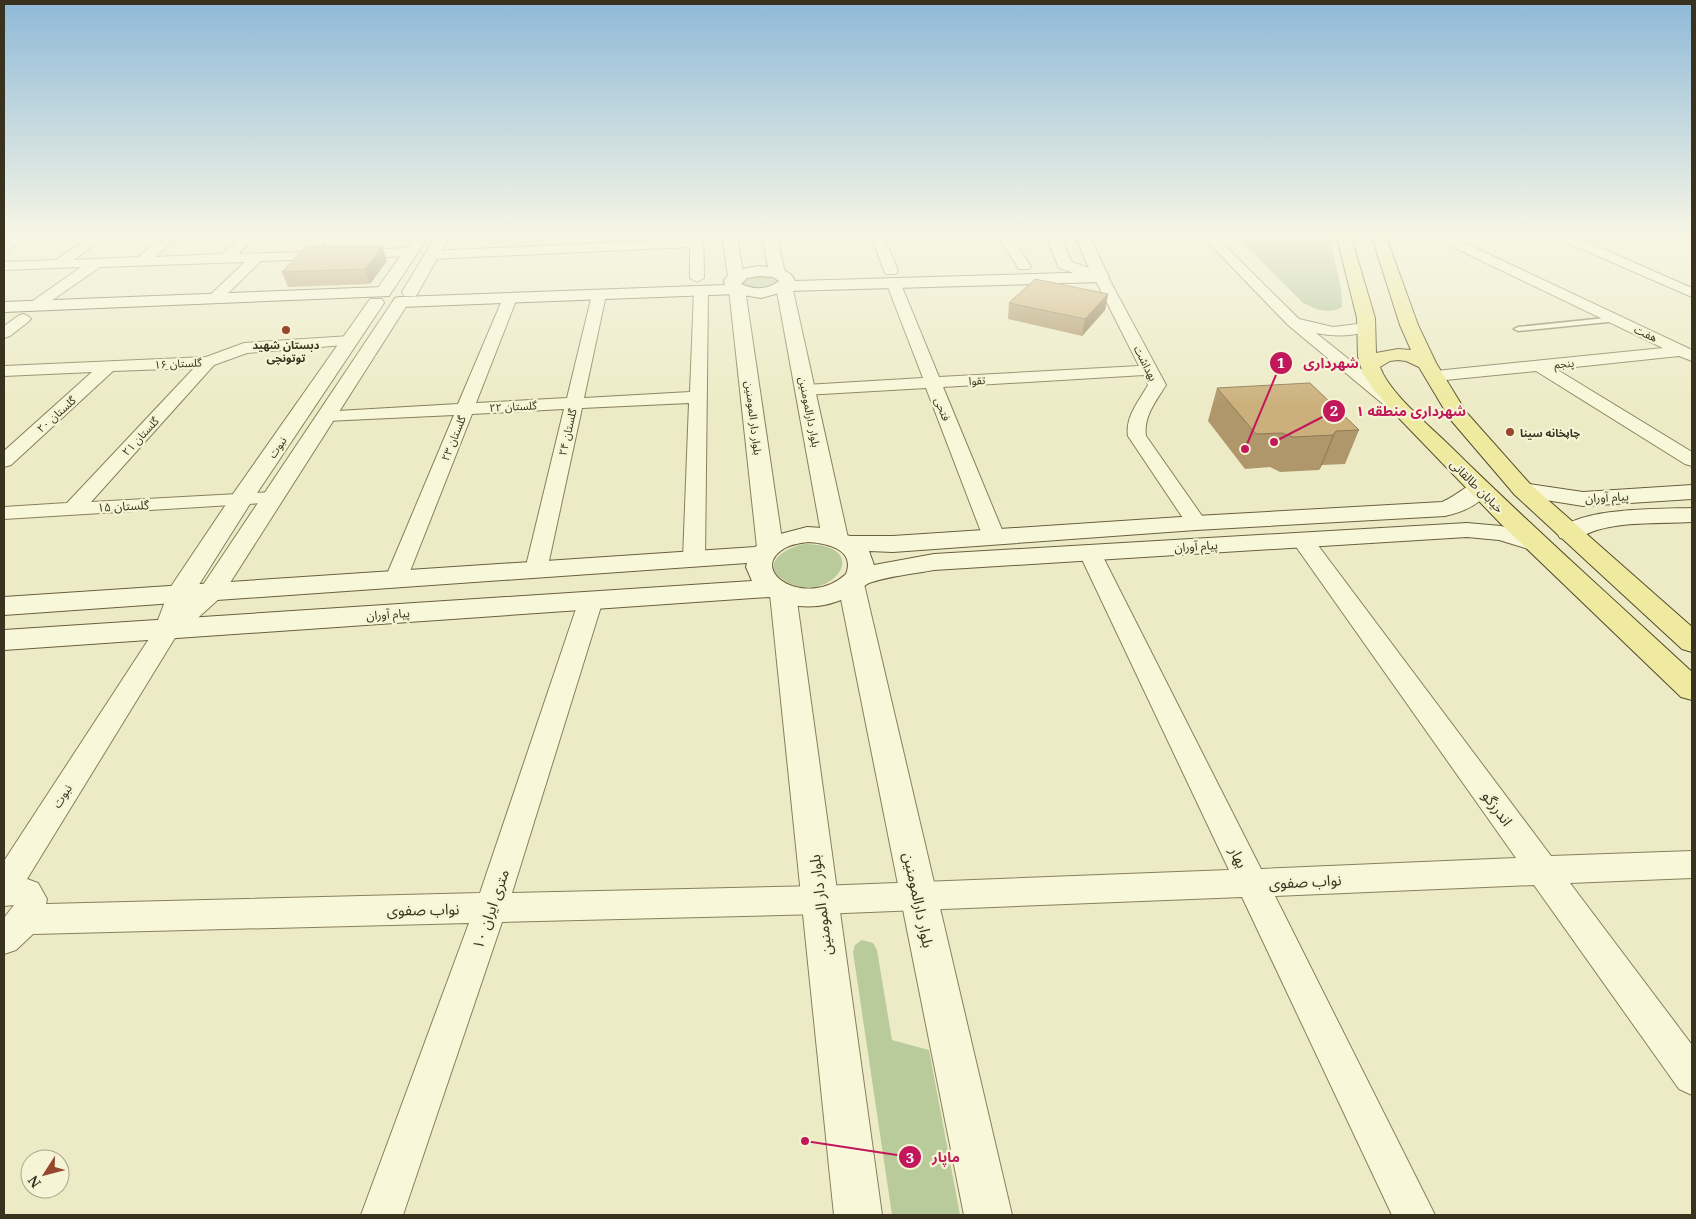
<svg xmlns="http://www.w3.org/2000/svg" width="1696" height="1219" font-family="'Noto Serif','Noto Sans Arabic',serif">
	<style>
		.green { fill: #b9cb9a }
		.cemetery { fill: #b2c198 }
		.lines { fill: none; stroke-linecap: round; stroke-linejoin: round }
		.service-casing { stroke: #887f5c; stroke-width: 3 }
		.minor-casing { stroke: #887f5c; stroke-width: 2 }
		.tertiary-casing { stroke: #887f5c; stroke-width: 2 }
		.secondary-casing { stroke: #6a5f3f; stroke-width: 2 }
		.primary-casing { stroke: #564b30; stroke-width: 2 }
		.service { fill: #f8f7d9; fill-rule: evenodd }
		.minor { fill: #f8f7d9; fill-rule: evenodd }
		.tertiary { fill: #f8f7d9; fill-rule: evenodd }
		.secondary { fill: #f8f7d9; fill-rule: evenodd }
		.primary { fill: #efea9f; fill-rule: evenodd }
		.wall { fill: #af976b }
		.shaded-wall { fill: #8e7b57 }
		.building { fill: #cbb07c; stroke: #8e7b57 }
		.poi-dot { fill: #96472d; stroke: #f5f4d5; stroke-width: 2 }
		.labels { text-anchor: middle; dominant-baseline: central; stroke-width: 4.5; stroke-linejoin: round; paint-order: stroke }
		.far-street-label { font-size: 11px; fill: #39321f; stroke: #f5f4d5 }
		.far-poi-label { font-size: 11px; font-weight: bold; fill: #39321f; stroke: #f5f4d5 }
		.street-label { font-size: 12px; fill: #39321f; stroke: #f5f4d5 }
		.near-street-label { font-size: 15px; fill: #39321f; stroke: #f5f4d5 }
		.leader { fill: none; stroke: #c2185b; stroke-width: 2 }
		.callout-dot { fill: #c2185b; stroke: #f5f4d5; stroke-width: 2 }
		.mark-label { font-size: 15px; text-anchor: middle; font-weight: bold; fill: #fff }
		.callout-label { font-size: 14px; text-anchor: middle; font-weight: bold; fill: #c2185b; stroke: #f5f4d5; stroke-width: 4.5; stroke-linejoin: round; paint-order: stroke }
	</style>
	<rect width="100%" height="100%" fill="#edebc6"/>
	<path class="green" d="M768,274L781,280L766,290L740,287L739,279Z
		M804,544C877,544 831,606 787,582C757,566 784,548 804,544Z
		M862,940L873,943L877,950L892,1040L929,1050L960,1215H892L853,952L855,945Z"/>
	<path class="cemetery" d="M1235,234H1329L1341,289L1342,307C1328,315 1314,309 1302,302Z"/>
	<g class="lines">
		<g class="service-casing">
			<path id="service" d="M1615,317L1619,319L1618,321L1518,331L1514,329L1518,327Z"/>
		</g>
		<g class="minor-casing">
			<path id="minor" d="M16,234H31L9,250L4,251V242Z
				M94,234H108L74,260L138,257L167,234H181L155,257L222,254L245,234H258L238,254L302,252L318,234H331L317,251L410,248L417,252L410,256L261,261L220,301H210L208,298L210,295L245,262L100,267L41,308H31L29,305L31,302L81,267L4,270V262L56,260Z
				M691,234H703L704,278L697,282L690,278V247L431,259L424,255L431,251L691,239Z
				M871,234H883L898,271L896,274H886L884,271Z
				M997,234H1009L1031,266L1029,269H1019Z
				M1200,234H1213L1299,319L1333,327L1366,323L1371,325L1374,328L1371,331C1352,336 1334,337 1316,333L1401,401L1404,405L1401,409L1395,410L1389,409L1288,325Z
				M1430,234H1446L1692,350V361L1679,356L1556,369L1692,452V466L1685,464L1536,371L1435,381L1429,380L1427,376L1429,372L1435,371L1663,348L1432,237Z
				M1552,234H1569L1692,288V297L1554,237Z
				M1668,234H1686L1692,237V245L1670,237Z
				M1101,273L1108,277L1166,385C1156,401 1143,417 1146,436L1207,523L1203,527L1196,529L1189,527L1128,436C1125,417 1139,401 1148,385L1144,375L943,387L1005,537L1002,542L994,543L986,542L983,537L926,388L805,395L799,394L796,390L799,386L805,385L923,378L886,282L893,278L900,282L939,377L1139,366L1094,277Z
				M701,287L706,288L708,291L705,559L702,564L694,566L686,564L683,559L689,403L582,408L547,570L544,575L536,577L528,575L525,570L564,409L472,414L407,579L404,584L396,586L388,584L385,579L454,415L326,421L320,420L317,416L320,412L458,404L503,298L505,295H515L517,298L476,403L567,398L592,295L594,292H604L606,295L584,398L690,392L694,291L696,288Z
				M23,314L28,316L31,319L28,322L10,336L4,338V326L18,316Z
				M350,336L356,338L358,341L356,344L247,353L214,365L91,502L273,492L280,494L283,498L280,502L4,519V507L67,503L194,368L113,371L11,465L4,467V451L92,372L4,376V366L206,357L244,343Z
				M1303,534L1311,536L1551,856L1692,851V878L1570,883L1692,1045V1095L1679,1089L1534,885L1275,896L1435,1215H1392L1242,897L820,914L502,922L403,1215H361L469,923L33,934L16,950L4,954V918L14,905L4,906V861L160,622L169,620L178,622L181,628L27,879L38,883L47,899L46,904L480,893L579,600L583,595L591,592L599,595L603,600L512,893L820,886L1229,870L1079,553L1082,548L1090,546L1098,548L1101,553L1261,869L1516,858L1292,541L1295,536Z"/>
		</g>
		<g class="tertiary-casing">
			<path id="tertiary" d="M416,234H430L389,296H377L375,292Z
				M437,234H451L416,296H404L402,292Z
				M722,234H736L744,277L742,280H730L728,277Z
				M762,234H776L785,273L783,276H771L769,273Z
				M1045,234H1059L1072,262L1089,268L1074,234H1088L1109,277L1107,280H1095L1059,268Z
				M784,281L790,283L792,286L848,538L844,543L835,546L826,543L822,538L776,286L778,283Z
				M737,284L743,285L745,289L783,547L779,552L770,555L761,552L757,547L729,289L731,285Z
				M401,297L407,298L409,302L221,597L179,635L169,637L159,635L155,628L170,588L233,494L370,299H382L384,303L253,499L195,591L203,585L395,298Z
				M851,576L860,578L864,584L1012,1215H964L838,584L842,578Z
				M783,585L793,588L796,594L882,1215H834L770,594L773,588Z"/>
		</g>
		<g class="secondary-casing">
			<path id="secondary" d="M759,266C771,268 790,267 795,281L1101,272L1107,274L1109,277L1107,280L1101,282L787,291L761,298L737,294L401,307L395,306L393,302L395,298L401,297L725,285L724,280C732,269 747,268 759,266ZM759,276L773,277L779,281C768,290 753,290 741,284L747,278Z
				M383,287L389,288L391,292L389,296L4,312V302Z
				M1479,482L1487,484L1491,489C1480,505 1463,512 1445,516L1196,530L893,552L869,551L874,565L934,554L1467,523L1501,526L1544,538L1548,543L1544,548L1535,551L1499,540L1467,537L934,570C912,574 890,576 869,583C864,585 860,591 854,594C826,609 797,611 769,597L4,650V630L752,581L746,567L747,563L4,615V597L755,547L769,537L807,527L823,528L850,536H893L1196,516L1442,502C1457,496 1465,485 1479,482ZM808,542C826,543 856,549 846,574C807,610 745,571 785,548C792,544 801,543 808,542Z
				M1523,483L1583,492L1692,485V499L1583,506L1515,495L1511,490L1515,485Z
				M1692,508V522C1661,524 1627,521 1597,530C1584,534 1575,542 1560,538L1557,533C1574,507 1662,509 1692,508Z"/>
		</g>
		<g class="primary-casing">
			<path id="primary" d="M1336,234H1350L1375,318L1376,353L1398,349L1411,350L1400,325L1371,234H1385L1418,325L1436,363L1466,412L1531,485L1692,627V652L1682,649L1515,495L1450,419L1419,367L1406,361L1398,360L1390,361L1380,367C1389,393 1430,426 1450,446C1529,524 1611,597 1692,672V700L1681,697L1501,524L1395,414L1375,391L1363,374L1358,356L1357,318Z"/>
		</g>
		<use href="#service" class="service"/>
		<use href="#minor" class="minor"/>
		<use href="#tertiary" class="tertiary"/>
		<use href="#secondary" class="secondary"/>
		<use href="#primary" class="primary"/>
	</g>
	<path class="wall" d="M387,261L370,284L288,287L282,272Z
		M1108,294L1105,310L1082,336L1008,319L1009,303Z
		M1217,388L1359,430L1345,464L1322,465L1319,470L1280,472L1270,467L1245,469L1208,421Z"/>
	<path class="shaded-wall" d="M382,246L387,261L370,284L365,269Z
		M1108,294L1105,310L1082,336L1085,319Z
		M1336,431L1322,465L1319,470L1333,435Z"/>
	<path class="building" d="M306,246H382L365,269L282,272Z
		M1035,279L1108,294L1085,319L1009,303Z
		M1310,383L1359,430L1336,431L1333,435L1293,437L1282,433L1256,434L1217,388Z"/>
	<linearGradient id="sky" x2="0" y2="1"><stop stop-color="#8eb9d8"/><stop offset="0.58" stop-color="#f7f6e5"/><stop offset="1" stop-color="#f7f6e5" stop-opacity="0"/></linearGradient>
	<rect width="1696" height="405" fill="url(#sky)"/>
	<g class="poi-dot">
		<circle cx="286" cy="330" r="5"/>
		<circle cx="1510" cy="432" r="5"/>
	</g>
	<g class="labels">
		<g class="far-street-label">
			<text transform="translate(1646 333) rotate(25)">هفت</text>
			<text transform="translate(178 363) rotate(-3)">گلستان ۱۶</text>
			<text transform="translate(1146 363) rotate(63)">بهداشت</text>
			<text transform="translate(1564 363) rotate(-6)">پنجم</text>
			<text transform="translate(977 380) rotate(-4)">تقوا</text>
			<text transform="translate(513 406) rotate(-3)">گلستان ۲۲</text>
			<text transform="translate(943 409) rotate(68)">فتحی</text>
			<text transform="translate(810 412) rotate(79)">بلوار دارالمومنین</text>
			<text transform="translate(56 414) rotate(-42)">گلستان ۲۰</text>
			<text transform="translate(754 418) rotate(83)">بلوار دار المومنین</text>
			<text transform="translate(567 432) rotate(-77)">گلستان ۲۴</text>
			<text transform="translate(140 436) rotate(-47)">گلستان ۲۱</text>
			<text transform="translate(453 438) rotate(-68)">گلستان ۲۳</text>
			<text transform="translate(277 447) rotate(-56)">نبوت</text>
		</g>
		<g class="far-poi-label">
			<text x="286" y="344">دبستان شهید<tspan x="286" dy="13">توتونچی</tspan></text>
			<text x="1520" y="432" text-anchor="start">چاپخانه سینا</text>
		</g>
		<g class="street-label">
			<text transform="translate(1477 486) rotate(45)">خیابان طالقانی</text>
			<text transform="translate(1607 497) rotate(-3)">پیام آوران</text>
			<text transform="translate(123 506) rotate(-3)">گلستان ۱۵</text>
			<text transform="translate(1196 546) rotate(-4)">پیام آوران</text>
			<text transform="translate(388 614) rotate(-4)">پیام آوران</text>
			<text transform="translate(62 796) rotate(-58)">نبوت</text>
		</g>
		<g class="near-street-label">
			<text transform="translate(1498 808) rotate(54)">اندرزگو</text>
			<text transform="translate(1239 857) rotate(64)">بهار</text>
			<text transform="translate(1305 881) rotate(-3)">نواب صفوی</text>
			<text transform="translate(919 900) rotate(78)">بلوار دارالمومنین</text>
			<text transform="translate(820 905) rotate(-97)">بلوار دار المومنین</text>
			<text transform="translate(423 909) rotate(-1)">نواب صفوی</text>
			<text transform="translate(490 909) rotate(-71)">۱۰ متری ایران</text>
		</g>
	</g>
	<path class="leader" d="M1245 449L1281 363M1274 442L1334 411M805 1141L910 1157"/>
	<g class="callout-dot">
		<circle cx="1245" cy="449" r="5"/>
		<circle cx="1274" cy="442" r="5"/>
		<circle cx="805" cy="1141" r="5"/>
		<circle cx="1281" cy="363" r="12"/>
		<circle cx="1334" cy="411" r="12"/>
		<circle cx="910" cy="1157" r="12"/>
	</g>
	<g class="mark-label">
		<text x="1281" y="368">1</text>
		<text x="1334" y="416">2</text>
		<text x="910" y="1163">3</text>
	</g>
	<g class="callout-label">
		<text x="1331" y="368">شهرداری</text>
		<text x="1411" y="416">شهرداری منطقه ۱</text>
		<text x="946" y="1162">ماپار</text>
	</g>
	<rect width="1696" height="1219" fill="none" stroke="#39321f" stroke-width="10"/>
	<g transform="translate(45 1174) rotate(234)"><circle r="24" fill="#f5f4d5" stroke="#aaa68c"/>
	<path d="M0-4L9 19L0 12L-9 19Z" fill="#96472d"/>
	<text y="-8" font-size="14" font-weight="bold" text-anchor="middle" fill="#39321f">N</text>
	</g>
</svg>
